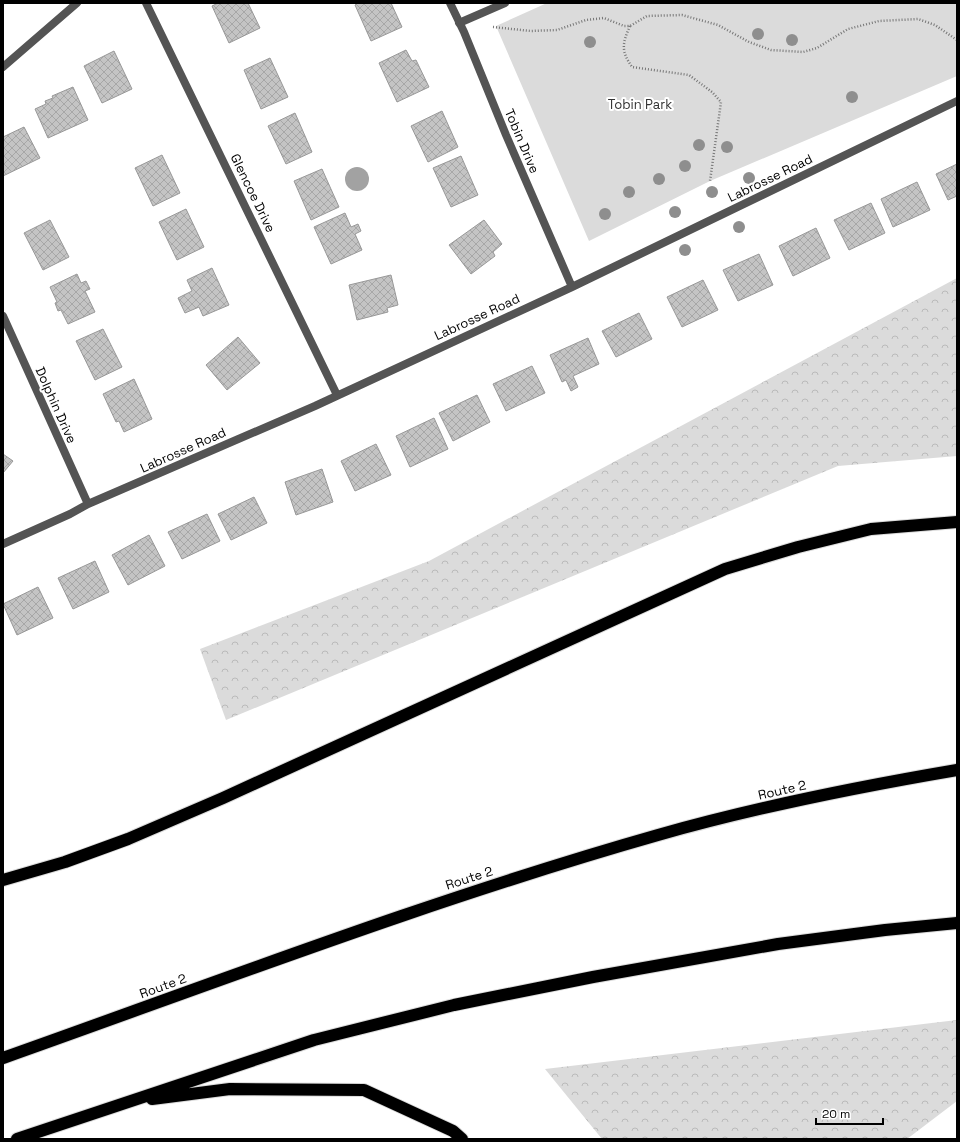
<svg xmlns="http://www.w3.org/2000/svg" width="960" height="1142" font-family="'Space Grotesk',sans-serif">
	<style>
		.forest { fill: url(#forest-crowns) }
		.green { fill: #dbdbdb }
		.water { fill: #a2a2a2 }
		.building { fill: url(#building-cross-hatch); stroke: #989898 }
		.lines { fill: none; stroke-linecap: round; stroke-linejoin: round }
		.motorway-casing { stroke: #dbdbdb; stroke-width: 14 }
		.path { stroke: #767676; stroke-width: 2.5; stroke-dasharray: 1 2; stroke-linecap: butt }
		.minor { stroke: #545454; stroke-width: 8 }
		.tertiary { stroke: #545454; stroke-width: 8 }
		.motorway { stroke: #000; stroke-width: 12 }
		.tree { fill: #8e8e8e }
		.labels { text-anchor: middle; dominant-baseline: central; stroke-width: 4; stroke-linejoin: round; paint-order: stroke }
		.park-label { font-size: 13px; fill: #323232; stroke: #fff }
		.street-label { font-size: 13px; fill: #000; stroke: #fff }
	</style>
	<defs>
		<pattern id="forest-crowns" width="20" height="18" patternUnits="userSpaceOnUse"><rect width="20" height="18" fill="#dbdbdb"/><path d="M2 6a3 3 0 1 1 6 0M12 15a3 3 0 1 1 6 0" fill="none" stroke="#bababa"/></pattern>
		<pattern id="building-cross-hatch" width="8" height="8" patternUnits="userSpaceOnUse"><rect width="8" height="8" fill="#c4c4c4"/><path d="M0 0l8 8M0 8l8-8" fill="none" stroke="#a7a7a7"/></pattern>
	</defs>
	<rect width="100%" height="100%" fill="#fff"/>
	<path class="forest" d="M957,278V456L838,466L226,720L200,649L429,561Z
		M957,1020V1101L907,1139H602L545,1069Z"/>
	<path class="green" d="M547,3H957V76L710,181L589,241L496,26Z"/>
	<path class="water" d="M345 179a12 12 0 1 1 24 0a12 12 0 1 1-24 0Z"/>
	<path class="building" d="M218,3H248L260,28L229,43L212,6Z
		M358,3H391L402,27L371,41L355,5Z
		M406,50L412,61L416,60L429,87L397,102L379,63Z
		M114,51L132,89L102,103L84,66Z
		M270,58L288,97L261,109L244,70Z
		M73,87L88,120L48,138L35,109L46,104L45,101L53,98L52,96Z
		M442,111L458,147L428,162L411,126Z
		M295,113L312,152L286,164L268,126Z
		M24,127L40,158L3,176V137Z
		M162,155L180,193L153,206L135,168Z
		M461,156L478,195L451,207L433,168Z
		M957,164V196L948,200L936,174Z
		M322,169L339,207L311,220L294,181Z
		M917,182L930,210L893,227L881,199Z
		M871,203L885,233L849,250L834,220Z
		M186,209L204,247L177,260L159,222Z
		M345,213L351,227L358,224L361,231L355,234L362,250L331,264L314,227Z
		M50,220L69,257L43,270L24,233Z
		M484,220L502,244L493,252L495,256L471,274L449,245Z
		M816,228L830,258L793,276L779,246Z
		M759,254L773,285L738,301L723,270Z
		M212,268L229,305L203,316L199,307L185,313L178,298L192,291L187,280Z
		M77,274L81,283L86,281L90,289L85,291L95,312L68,324L61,310L58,311L55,303L57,302L50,287Z
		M391,275L398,305L387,308L388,312L357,320L349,285Z
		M703,280L718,310L682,327L667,297Z
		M639,313L652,339L616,357L602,331Z
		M103,329L122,367L95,380L76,341Z
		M238,337L260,363L227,390L206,365Z
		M588,338L599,364L573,376L578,387L571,391L566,380L562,382L550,355Z
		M532,366L545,393L506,411L493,384Z
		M134,379L152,419L124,432L119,421L116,422L103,394Z
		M477,395L490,422L453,441L439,413Z
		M434,418L448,449L410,467L396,436Z
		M376,444L391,475L355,491L341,461Z
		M3,454L13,461L3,473Z
		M322,469L333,502L296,515L285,482Z
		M254,497L267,523L231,540L218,514Z
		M207,514L220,541L182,559L168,532Z
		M149,535L165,566L128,585L112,555Z
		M95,561L109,592L73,609L58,578Z
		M38,587L53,618L17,635L3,604Z"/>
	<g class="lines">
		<g class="motorway-casing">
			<path id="motorway" d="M3,880L65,862L128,839L223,798L725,569L798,547L871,529L957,522
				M3,1058C220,981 436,898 658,835C756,807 857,787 957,770
				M152,1099L230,1089L364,1090L453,1131L462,1139
				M17,1139L314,1040L454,1005L593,977L778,944L885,930L957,923"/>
		</g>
		<path class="path" d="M630,26C622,44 621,51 632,67L689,75L712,92L721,102L710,181
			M493,27L531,31L557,30L586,20L604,18L624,26H630L647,16L682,15L718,25L749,42L771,50L803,52L817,48L848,29L879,21L918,19L935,25L957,40"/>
		<path class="minor" d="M146,3L337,395
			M450,3L464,32L506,135L572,287
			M459,23L505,3
			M3,316L88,504
			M3,544L70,514L88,504L315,406L572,287L957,101"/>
		<path class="tertiary" d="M3,67L77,3"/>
		<use href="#motorway" class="motorway"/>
	</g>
	<g class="tree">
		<circle cx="758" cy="34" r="6"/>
		<circle cx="792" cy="40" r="6"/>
		<circle cx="590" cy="42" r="6"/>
		<circle cx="852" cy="97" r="6"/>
		<circle cx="699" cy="145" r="6"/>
		<circle cx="727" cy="147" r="6"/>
		<circle cx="685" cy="166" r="6"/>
		<circle cx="749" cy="178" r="6"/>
		<circle cx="659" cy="179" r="6"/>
		<circle cx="629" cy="192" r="6"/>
		<circle cx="712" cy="192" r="6"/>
		<circle cx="675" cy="212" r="6"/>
		<circle cx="605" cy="214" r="6"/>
		<circle cx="739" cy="227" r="6"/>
		<circle cx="685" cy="250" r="6"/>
	</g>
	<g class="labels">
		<g class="park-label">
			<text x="640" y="104">Tobin Park</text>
		</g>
		<g class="street-label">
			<text transform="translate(522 141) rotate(67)">Tobin Drive</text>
			<text transform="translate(770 178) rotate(-26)">Labrosse Road</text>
			<text transform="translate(253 193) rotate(64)">Glencoe Drive</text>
			<text transform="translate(477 317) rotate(-25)">Labrosse Road</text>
			<text transform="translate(56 405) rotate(66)">Dolphin Drive</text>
			<text transform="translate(183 450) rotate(-24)">Labrosse Road</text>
			<text transform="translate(782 790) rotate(-13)">Route 2</text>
			<text transform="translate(469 878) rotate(-18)">Route 2</text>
			<text transform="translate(163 986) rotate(-20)">Route 2</text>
		</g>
	</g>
	<rect width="960" height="1142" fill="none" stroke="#000000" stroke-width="8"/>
	<path d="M816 1118v6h67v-6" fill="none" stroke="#000000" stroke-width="2"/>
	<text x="822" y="1118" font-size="12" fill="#000000" stroke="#ffffff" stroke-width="3" paint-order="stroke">20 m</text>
</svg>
